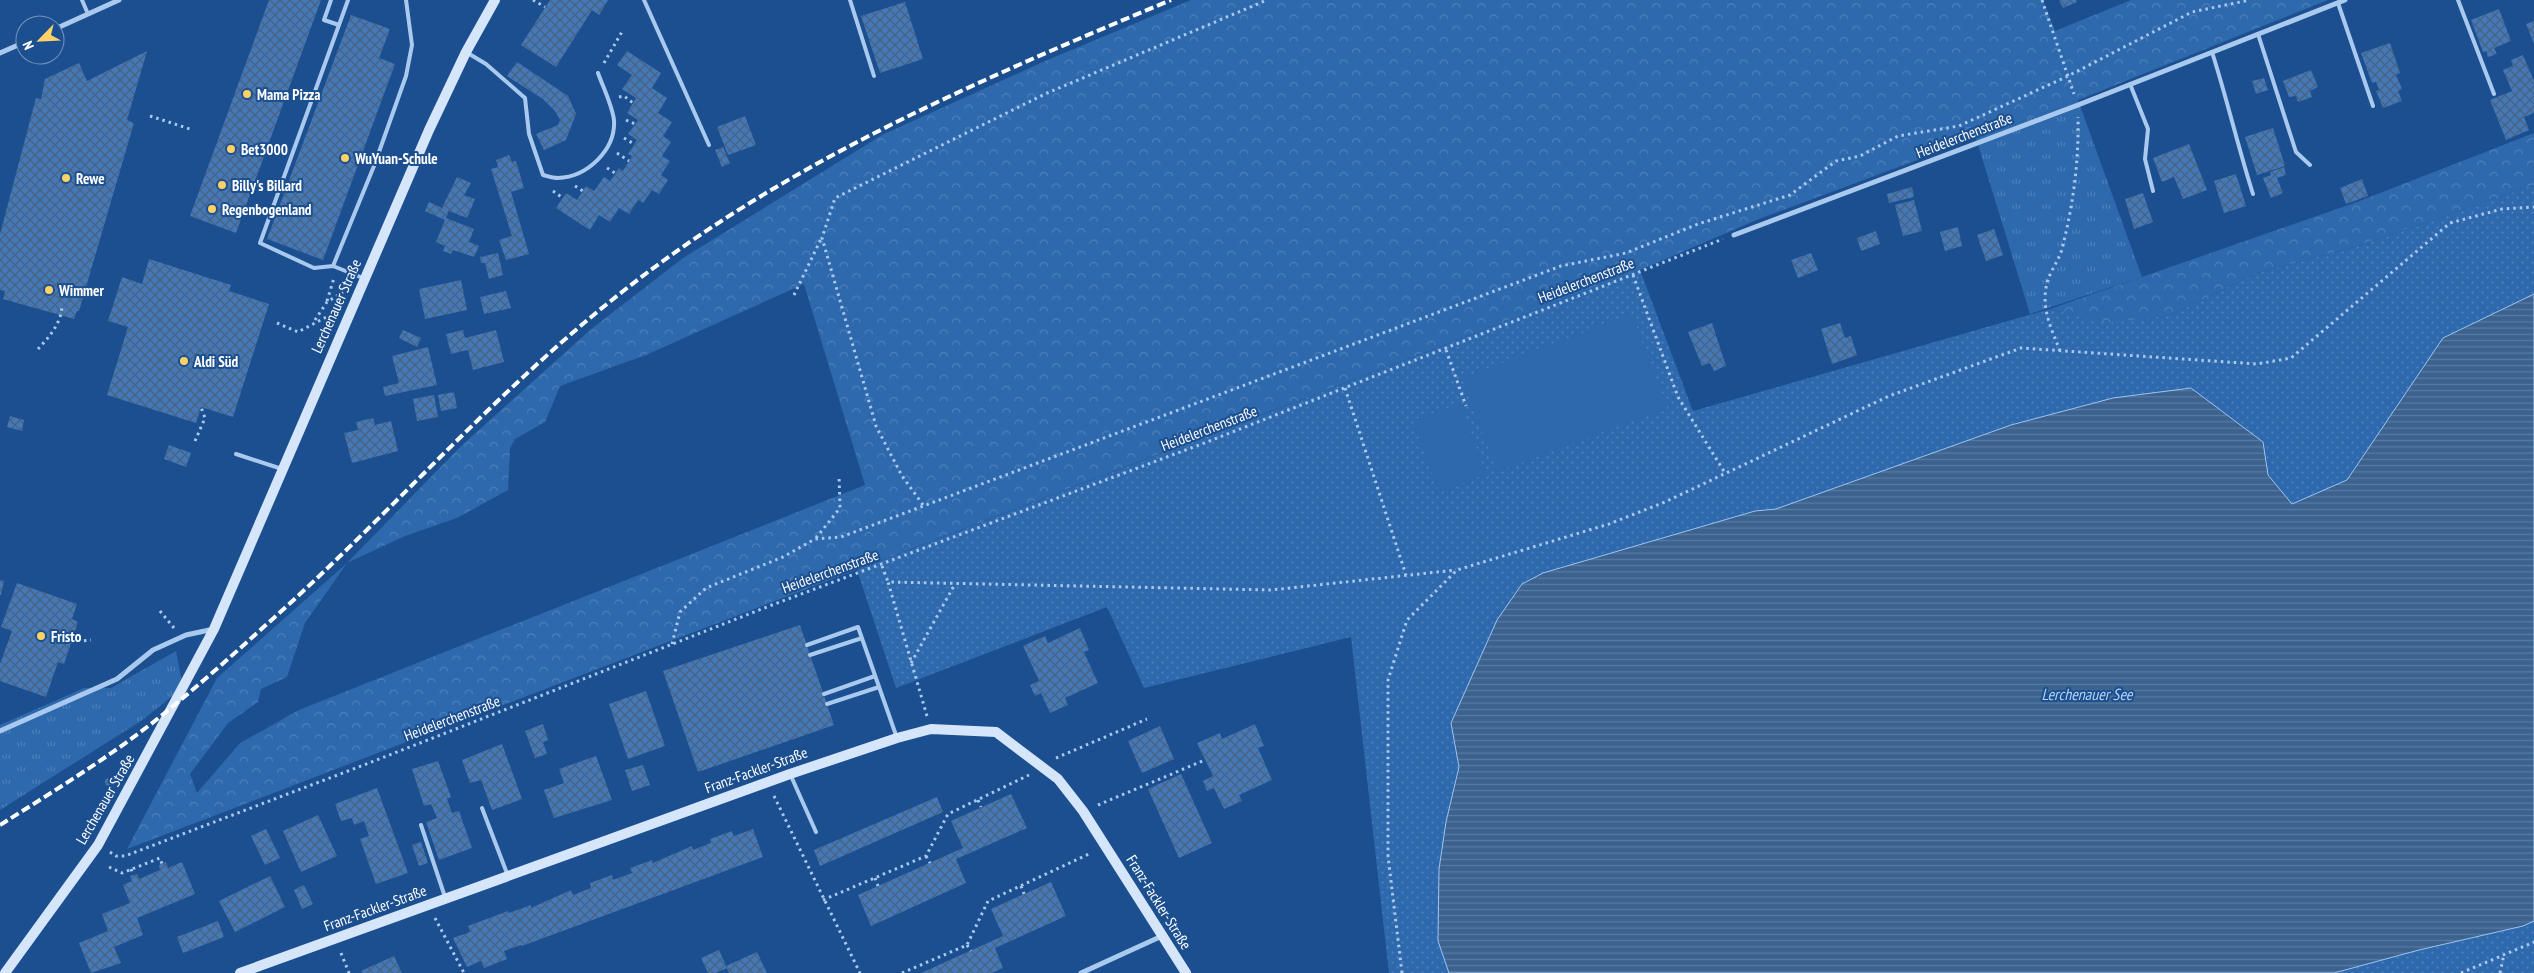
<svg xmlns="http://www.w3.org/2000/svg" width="2534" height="973" font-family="'PT Sans Narrow',sans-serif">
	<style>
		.grass { fill: url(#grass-tufts) }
		.forest { fill: url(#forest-crowns); fill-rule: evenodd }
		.park { fill: url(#park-dots) }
		.garden { fill: #2e69ad }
		.water { fill: url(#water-rules); stroke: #9cc4f0 }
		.building { fill: url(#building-cross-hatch) }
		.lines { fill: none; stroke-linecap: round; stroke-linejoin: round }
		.path { stroke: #a9c9ee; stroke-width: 3; stroke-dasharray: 2.5 4; stroke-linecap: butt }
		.lane { stroke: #a9c9ee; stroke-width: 4 }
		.street { stroke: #a9c9ee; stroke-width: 5 }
		.secondary { stroke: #d6e6fa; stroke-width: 10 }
		.rail { stroke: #fff; stroke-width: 4; stroke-dasharray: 9 4; stroke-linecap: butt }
		.poi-dot { fill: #ffd166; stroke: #1b4f8f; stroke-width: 2 }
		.labels { text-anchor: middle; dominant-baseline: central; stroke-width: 4; stroke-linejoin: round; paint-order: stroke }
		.poi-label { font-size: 15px; font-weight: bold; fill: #fff; stroke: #1b4f8f; text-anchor: start }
		.street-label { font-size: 15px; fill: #fff; stroke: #1b4f8f }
		.water-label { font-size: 16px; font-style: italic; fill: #b5d3f5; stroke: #1b4f8f }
	</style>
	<defs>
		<pattern id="grass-tufts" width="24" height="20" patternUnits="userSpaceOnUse" patternTransform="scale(1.25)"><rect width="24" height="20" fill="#2e69ad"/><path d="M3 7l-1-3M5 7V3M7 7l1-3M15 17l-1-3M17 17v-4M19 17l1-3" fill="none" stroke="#4d80b9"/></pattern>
		<pattern id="forest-crowns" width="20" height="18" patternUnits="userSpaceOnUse" patternTransform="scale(1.25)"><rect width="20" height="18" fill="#2e69ad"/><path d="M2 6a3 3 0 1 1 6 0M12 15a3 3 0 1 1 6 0" fill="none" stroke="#4d80b9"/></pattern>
		<pattern id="park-dots" width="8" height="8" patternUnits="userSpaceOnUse" patternTransform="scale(1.25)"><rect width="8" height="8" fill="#2e69ad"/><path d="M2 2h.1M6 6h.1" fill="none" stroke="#4d80b9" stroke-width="1.8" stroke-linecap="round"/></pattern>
		<pattern id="water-rules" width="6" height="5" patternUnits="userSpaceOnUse" patternTransform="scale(1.25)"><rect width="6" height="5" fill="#3c6290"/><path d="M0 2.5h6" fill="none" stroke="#597aa1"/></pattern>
		<pattern id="building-cross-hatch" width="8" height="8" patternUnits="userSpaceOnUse" patternTransform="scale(1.25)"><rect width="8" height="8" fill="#4478b7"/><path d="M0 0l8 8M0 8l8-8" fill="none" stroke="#486282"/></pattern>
	</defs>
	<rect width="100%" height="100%" fill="#1b4f8f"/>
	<path class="grass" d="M2078,100L2142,277L2030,314L1976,138Z
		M176,651L183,688L141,721L0,810V725L84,688H111Z"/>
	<path class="forest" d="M1191,0H2043L2055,31L2131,0H2328L2078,100L1759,219L1640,270L127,849L217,678L347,563L461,446L590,330L683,258L882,135L1045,61ZM804,284L865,485L299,710L240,743L197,793L190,774L228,723L258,702L261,689L287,677L305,623L347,563L405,536L457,518L508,490L510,448L515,439L545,422L560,386L646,355Z
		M2534,133V185L2358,246L2257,273L2171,315L2107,324L2050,309L2357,202Z"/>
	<path class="park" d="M2534,185V973H1389L1351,637L1144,688L1107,607L896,688L857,570L1640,270L1693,411L2050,309L2107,323L2171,315L2257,273L2358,246Z"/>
	<path class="garden" d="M1632,314L1667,408L1497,472L1462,378Z
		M1460,403L1486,474L1439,492L1413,421Z"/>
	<path class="water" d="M2534,294V921L2523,926L2419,950L2334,973H1449L1438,941L1439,869L1446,822L1459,767L1451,723L1497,620L1522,584L1543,573L1755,511L1776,509L2011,425L2113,398L2191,388L2263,442L2268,475L2292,504L2347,480L2443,338Z"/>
	<path class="building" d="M269,0H321L236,233L190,216Z
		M550,0H608L599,15L592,10L556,67L521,45Z
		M2059,0H2076L2077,2L2063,8Z
		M905,2L923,59L880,73L861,16Z
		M2499,9L2511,41L2494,48L2497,54L2488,57L2486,51L2483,52L2471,20Z
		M351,15L390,29L379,58L395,64L323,260L267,239Z
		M2534,21V44L2526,24Z
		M2390,43L2400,73L2396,75L2402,89L2398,91L2402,101L2383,108L2376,91L2379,90L2376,82L2372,83L2361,53Z
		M147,51L127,120L134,123L79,311H77L74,319L3,299L5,291L0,290V234L36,98L41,99L45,79L79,63L87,81Z
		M627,51L661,73L652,88L667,98L658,113L672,122L663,136L671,142L662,156L670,161L661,175L668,180L659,194L652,190L643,203L638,200L629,214L619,208L610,222L599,215L590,230L556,208L566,193L577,200L586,186L594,191L604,177L610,181L619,168L623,171L632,156L628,154L637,140L628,134L638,120L627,113L636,98L622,89L632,75L617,65Z
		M2523,55L2534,81V113L2524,117L2529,130L2506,140L2490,100L2512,91L2503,70L2513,66L2511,60Z
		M517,62L568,96L576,114L566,140L544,150L536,134L558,125L560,120L555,111L543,99L507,76Z
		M2311,70L2318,87L2310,91L2312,97L2298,102L2296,96L2289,97L2283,81Z
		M2264,78L2268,90L2256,94L2252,81Z
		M745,116L756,145L728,155L717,127Z
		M2273,128L2285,166L2257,175L2245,137Z
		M2189,144L2207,190L2183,199L2174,177L2162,182L2153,158Z
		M723,147L730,163L722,167L715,150Z
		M509,155L512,162L516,161L524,188L511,192L529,254L506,260L499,240L512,236L491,169L498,167L496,160Z
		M2284,167L2286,175L2277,178L2283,193L2271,198L2263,178L2271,175L2270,172Z
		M2236,174L2246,206L2224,213L2214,181Z
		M457,177L471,183L464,195L475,199L467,218L449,211L446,218L474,229L469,242L479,246L474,257L453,250L451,254L443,251L445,246L436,242L445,220L425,211L429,202L442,208Z
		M2362,179L2368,196L2346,204L2340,188Z
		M1912,187L1914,197L1889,203L1887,194Z
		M2143,193L2153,222L2134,229L2125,199Z
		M1914,200L1922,231L1903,236L1895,205Z
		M1958,227L1962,246L1945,251L1940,232Z
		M1994,229L2003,255L1986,261L1977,235Z
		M1876,231L1880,244L1861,251L1857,238Z
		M498,253L503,275L489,279L485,263H481L480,257Z
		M1811,253L1818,270L1798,278L1791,260Z
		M149,259L231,285L229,291L269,304L233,417L201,407L196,423L107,395L128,327L108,321L122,277L142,284Z
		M461,280L467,310L425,319L419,289Z
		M506,291L511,308L484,314L480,297Z
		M1712,323L1726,366L1714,371L1710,363L1702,366L1688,332Z
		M1840,323L1845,338L1851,336L1857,355L1832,364L1821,329Z
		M403,330L421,338L417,347L399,338Z
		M463,330L465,338L496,330L504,362L473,370L468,350L451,354L446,334Z
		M428,347L437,385L385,396L383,387L399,383L392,356Z
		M454,392L457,408L441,411L438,395Z
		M434,395L438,417L417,421L413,399Z
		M10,416L24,420L22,431L7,427Z
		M373,418L375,425L391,421L398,451L352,463L344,433L358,430L356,422Z
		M169,445L191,453L186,467L164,459Z
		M0,580L4,581L1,595H0Z
		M17,583L77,604L72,619L78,622L64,664L58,662L46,697L0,681V664L12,631L1,627Z
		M800,625L834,725L698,772L663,671Z
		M1080,628L1089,650L1084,652L1098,683L1065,698L1068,705L1050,713L1041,693L1035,696L1030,685L1039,681L1023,646L1045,636L1048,643Z
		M646,691L665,746L628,759L609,704Z
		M543,724L548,740L543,742L547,754L535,758L525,731Z
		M1255,724L1264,746L1258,748L1272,780L1239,795L1242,801L1224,809L1214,788L1207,791L1203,781L1213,776L1197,743L1220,733L1222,739Z
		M1160,726L1174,759L1142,773L1128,741Z
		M502,744L522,799L492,810L481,780L470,783L462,760Z
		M596,756L612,800L554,818L544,790L564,783L559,769Z
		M438,761L451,797L447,799L452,813L459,811L472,848L439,860L426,822L437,818L431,804L424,806L412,769Z
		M643,765L650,785L632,791L625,770Z
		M1181,774L1212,843L1179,858L1148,789Z
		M105 782a4 4 0 1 1 8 0a4 4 0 1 1-8 0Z
		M377,788L408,873L376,884L360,839L369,836L364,821L354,825L352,818L341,821L335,804Z
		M1011,794L1027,828L956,859L966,883L871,926L858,895L963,848L951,821Z
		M937,797L943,812L820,866L814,850Z
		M318,815L337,856L301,872L283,831Z
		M266,829L280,858L265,865L251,836Z
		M753,829L763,857L522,946L521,945L504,951L507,959L484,968L481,961L467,967L453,938L470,932L468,926L508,911L509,913L531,905V908L571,890L573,895L591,888L590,883L612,875L613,880L632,873L630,868L652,860L653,863L692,846L693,850L711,843L710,839L732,831L734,836Z
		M421,842L428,863L419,866L412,845Z
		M166,862L168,868L182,862L195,894L137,918L143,935L114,947L121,963L91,973L79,943L108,931L102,914L130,903L123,885L132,881L130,876L137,874L139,879L160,870L159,865Z
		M270,876L285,907L235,932L219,901Z
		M1051,882L1066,916L995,948L1003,968L992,973H921L1003,936L991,909Z
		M304,885L313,904L302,909L294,890Z
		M218,921L224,937L183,953L177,937Z
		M719,950L727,968L716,973H708L701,958Z
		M757,952L767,973H729L726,966Z
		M394,956L402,973H362L361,971Z"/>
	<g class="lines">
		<path class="path" d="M533,0L545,7
			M2042,0L2074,94
			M604,63L623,30
			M619,97L624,96L633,103
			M150,116L190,129
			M626,120L635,124
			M624,138L634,144
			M617,153L629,161
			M607,168L615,173
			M575,186L583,191
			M553,191L563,198
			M1633,275L1678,397L1725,473
			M794,295L821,239
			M327,301L334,278
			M315,320L327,302L343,292
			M277,323L298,332L334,313
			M38,349C49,337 61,324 62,306
			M1446,350L1466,406
			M2060,351C2052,330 2042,311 2046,288C2047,275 2058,263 2062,249C2073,206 2079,162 2078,117
			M1345,388L1406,575
			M195,441L205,418L201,407
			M923,505L902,476L876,426L822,238L835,198L1045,94L1267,0
			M816,538L840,508L839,475
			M882,566L888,582
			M160,611L174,628
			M71,642L91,640
			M672,644L680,612L706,588L783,557L815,539L841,537L1561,266L1626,253L1698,224L1790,195L1836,161L1860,156L1898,136L1959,126L2068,76L2192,12L2250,0
			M911,663L955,584
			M927,716L888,582L1271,590L1456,570
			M1056,758L1147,719
			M774,796L860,973
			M978,800L981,807
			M1098,805L1205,760
			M110,852L116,856H125L369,763L772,605L1207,442L1723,239
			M926,856L930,863
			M109,867L122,873L160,858L162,864
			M131,869L133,875
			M875,878L878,886
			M1021,886L1024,894
			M823,900L926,856L948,814L1029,775
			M435,918L464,973
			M967,945L971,951
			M341,953L349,973
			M902,973L967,945L988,901L1091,853
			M1402,973L1388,856V680L1407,620L1457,570L1609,524L1665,502L1889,396L2021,348L2257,364L2291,358L2450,223L2502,209L2534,207
			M2461,973L2534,942
			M2500,973L2504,954"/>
		<path class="lane" d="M82,0L88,14
			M331,0L324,20L339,25
			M644,0L709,145
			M850,0L874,76
			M2458,0L2494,94
			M2338,3L2373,106
			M2258,34L2296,152L2310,165
			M466,52L486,64L525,98L529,134L543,175C547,176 553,178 558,178C587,177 616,150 614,120C612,105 603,87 598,73
			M2212,52C2227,99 2238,147 2253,194
			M2130,84L2148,129L2145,159L2153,191
			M333,266L314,268L260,243L348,0
			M363,278L333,266L374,166L406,76L412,45L406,0
			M236,454L282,469
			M807,645L858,627L897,738
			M810,655L862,638
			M824,694L875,676
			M827,704L879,687
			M791,776L816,832
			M482,808L508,876
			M421,825L445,897"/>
		<path class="street" d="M55,29L119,0
			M0,53L25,42
			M1734,235L2078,105L2345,0
			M0,731L117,679L153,650L186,635L214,629
			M1081,973L1162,936"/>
		<path class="secondary" d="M5,973L98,845L214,629L429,130L466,52L495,0
			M240,973L790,774L897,738L931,729L996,732L1058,779L1083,811L1186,973"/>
		<path class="rail" d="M0,825C51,793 103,761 151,724C194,690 236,652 277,615C395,509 497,390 622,292C788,161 977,81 1171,0"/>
	</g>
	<g class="poi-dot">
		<circle cx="247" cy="94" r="5"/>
		<circle cx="231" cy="149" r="5"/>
		<circle cx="345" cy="158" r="5"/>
		<circle cx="66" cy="178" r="5"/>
		<circle cx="222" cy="185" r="5"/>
		<circle cx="212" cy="209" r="5"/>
		<circle cx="49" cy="290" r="5"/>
		<circle cx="184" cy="361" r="5"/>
		<circle cx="41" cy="636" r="5"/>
	</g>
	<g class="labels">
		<g class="poi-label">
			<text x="257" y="94">Mama Pizza</text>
			<text x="241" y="149">Bet3000</text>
			<text x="355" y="158">WuYuan-Schule</text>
			<text x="76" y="178">Rewe</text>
			<text x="232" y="185">Billy's Billard</text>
			<text x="222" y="209">Regenbogenland</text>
			<text x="59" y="290">Wimmer</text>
			<text x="194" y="361">Aldi Süd</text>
			<text x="51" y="636">Fristo</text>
		</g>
		<g class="street-label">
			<text transform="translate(1964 135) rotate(-21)">Heidelerchenstraße</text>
			<text transform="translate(1586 280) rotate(-21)">Heidelerchenstraße</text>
			<text transform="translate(336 306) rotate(-66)">Lerchenauer Straße</text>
			<text transform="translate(1209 428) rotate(-21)">Heidelerchenstraße</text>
			<text transform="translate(830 571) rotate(-20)">Heidelerchenstraße</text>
			<text transform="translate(452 718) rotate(-21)">Heidelerchenstraße</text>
			<text transform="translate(756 770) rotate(-20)">Franz-Fackler-Straße</text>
			<text transform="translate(105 799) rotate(-60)">Lerchenauer Straße</text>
			<text transform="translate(1159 902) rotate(58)">Franz-Fackler-Straße</text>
			<text transform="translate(375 908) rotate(-20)">Franz-Fackler-Straße</text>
		</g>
		<g class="water-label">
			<text x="2087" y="694">Lerchenauer See</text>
		</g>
	</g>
	<g transform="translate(40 40) rotate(246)"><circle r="24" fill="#1b4f8f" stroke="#7695bc"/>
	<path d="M0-4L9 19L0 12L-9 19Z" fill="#ffd166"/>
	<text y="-8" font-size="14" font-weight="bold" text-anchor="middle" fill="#ffffff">N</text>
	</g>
</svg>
